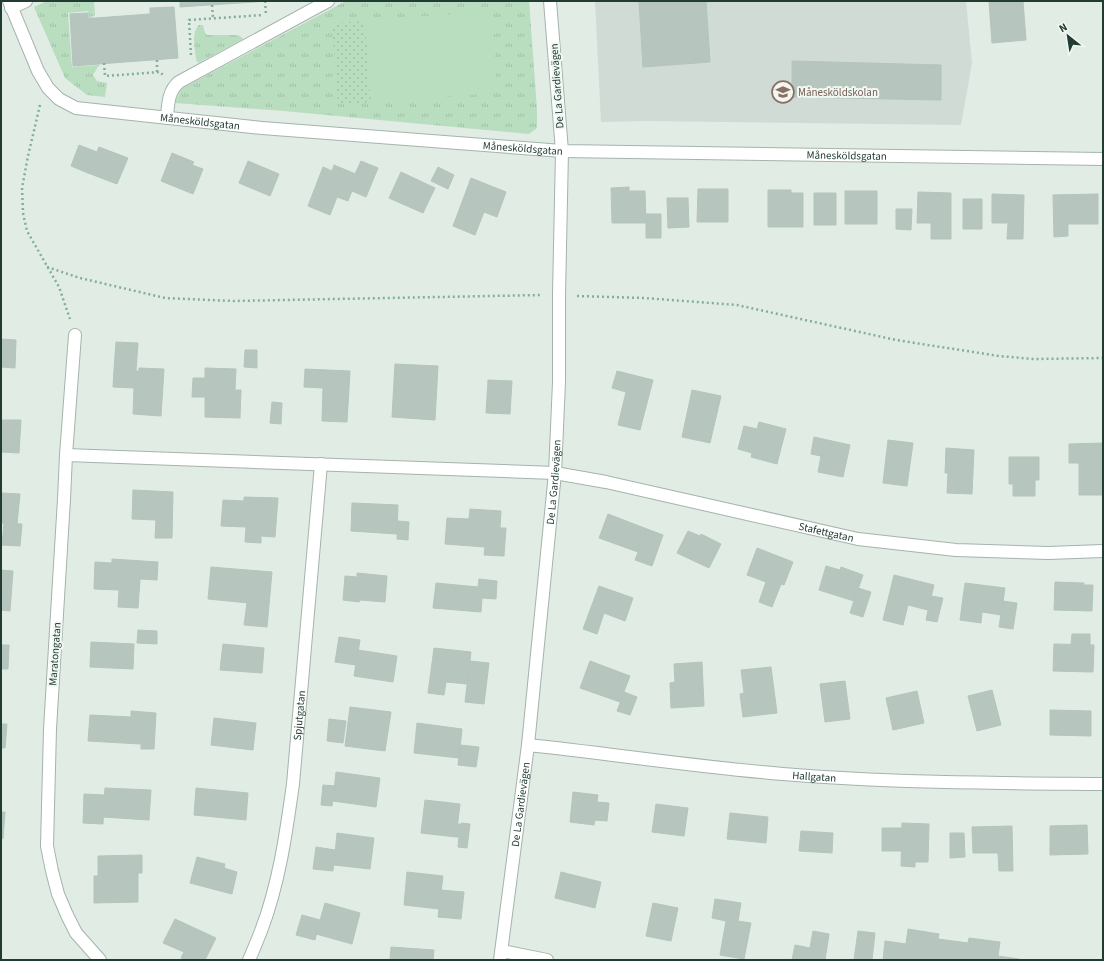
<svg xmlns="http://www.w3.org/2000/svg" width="1104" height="961" font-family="'Source Sans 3',sans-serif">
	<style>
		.built { fill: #cfdbd4 }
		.grass { fill: url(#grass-tufts) }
		.park { fill: url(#park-dots) }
		.pitch { fill: #b9ddbf }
		.building { fill: #b6c6be; stroke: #b3c5bc }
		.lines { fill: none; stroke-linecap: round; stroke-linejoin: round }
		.service-casing { stroke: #a4b4ac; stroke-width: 14 }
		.minor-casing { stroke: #a4b4ac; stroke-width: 14 }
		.path { stroke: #81af9b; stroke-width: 2.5; stroke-dasharray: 2 3; stroke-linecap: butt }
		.service { stroke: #fff; stroke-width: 12 }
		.minor { stroke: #fff; stroke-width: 12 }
		.labels { text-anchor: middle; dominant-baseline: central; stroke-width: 4; stroke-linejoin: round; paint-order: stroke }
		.street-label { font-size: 11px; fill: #213c32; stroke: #f1f8f4 }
		.education-label { font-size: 11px; fill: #785e54; stroke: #f1f8f4; text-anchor: start }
	</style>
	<defs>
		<pattern id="grass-tufts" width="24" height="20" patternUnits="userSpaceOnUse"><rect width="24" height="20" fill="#b9ddbf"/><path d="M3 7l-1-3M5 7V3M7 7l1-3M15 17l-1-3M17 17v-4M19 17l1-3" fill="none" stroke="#9fbfa5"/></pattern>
		<pattern id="park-dots" width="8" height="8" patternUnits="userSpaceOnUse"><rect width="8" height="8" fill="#b9ddbf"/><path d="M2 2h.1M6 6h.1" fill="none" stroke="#9fbfa5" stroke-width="1.8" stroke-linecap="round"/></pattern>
	</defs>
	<rect width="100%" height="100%" fill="#e1ece5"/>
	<path class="built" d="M595,1H966L972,63L961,125L647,121L601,122Z"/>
	<path class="grass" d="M47,1H94L95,16L89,17L88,11L68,13L72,67L99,65L93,75L97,81L107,83L105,97L87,95L65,78L34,7Z
		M346,1H529L537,109V128L529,134L284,111L175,103L181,89Z
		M199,25H203L205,33L207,35H237L240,36L243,39L198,63L196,59C195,50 191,32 199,25Z"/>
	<path class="park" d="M365,21L371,102L338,104L332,23Z"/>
	<path class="pitch" d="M492,11L497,93L371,102L365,21Z"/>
	<path class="building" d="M180,1H269L180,7Z
		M639,1H706L710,62L643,67Z
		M989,1H1023L1026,40L992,43Z
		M174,7L178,58L73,66L70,14L88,13V18H96L150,14V8Z
		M792,61L941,65V100L792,97Z
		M79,145L97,152L88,173L71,166Z
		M99,147L128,158L117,184L88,173Z
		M172,153L194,162L192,165L203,169L193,194L161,181Z
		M248,161L279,174L270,196L239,183Z
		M361,161L378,168L366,197L352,191L358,175L355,174Z
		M334,165L358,175L348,201L337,197L330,215L308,206L323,167L332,171Z
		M438,167L454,175L448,189L431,181Z
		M401,172L435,188L423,213L389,198Z
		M471,178L506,192L497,217L484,212L475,235L453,226Z
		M629,187V191H645L646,223H612L611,188Z
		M698,189H728V222H697Z
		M768,190H791V193H803V227H768Z
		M845,191H877V224H845Z
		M918,192L951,193V239H931V223H917Z
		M814,193H836V225H814Z
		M992,194L1024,195L1023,239H1007L1008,223H992Z
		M1098,194V224H1068V236L1054,237L1053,195Z
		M667,198H688L689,227L668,228Z
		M963,199H982V229H963Z
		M896,209H912L911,230L896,229Z
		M646,214H661V238H646Z
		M1,339L16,340L15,368L1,367Z
		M116,342L138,343L136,371L114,370Z
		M245,350H257V368L244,367Z
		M395,364L438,366L435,420L392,417Z
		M139,368L164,369L161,416L133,414L134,388L113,387L114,370L139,371Z
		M205,368L236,369L235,390H241L240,418L205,417V397H192L193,378H205Z
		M305,369L350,371L347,422L322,421L323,388L304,387Z
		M617,371L653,380L640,430L618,425L626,392L612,388Z
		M488,380L512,381L510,414L486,413Z
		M692,390L721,396L710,443L682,437Z
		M272,402L282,403L281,424L270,423Z
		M1,420H21L19,453L1,452Z
		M759,422L786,429L777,464L751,457L752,453L738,449L744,426L757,429Z
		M814,437L850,445L843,477L818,472L821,456L811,454Z
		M888,440L913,443L907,486L883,483Z
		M1103,443V495H1079V463H1069V444Z
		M946,448L974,450L972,494L947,493L948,473H945Z
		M1009,457H1039V480H1035V496H1013V484H1009Z
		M133,490L173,492L172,538H155L156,520L132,519Z
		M1,493L20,494L17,524L1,523Z
		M244,497L278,498L275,537L261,536V543L245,542L246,527L221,526L223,500L244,501Z
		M352,503L398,505L397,534L351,531Z
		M470,509L501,511L500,528H506L504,556L484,555L485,547L445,544L447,518L469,519Z
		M608,514L647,529L638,552L599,538Z
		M398,521L409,522L408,540L397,539Z
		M4,523L22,524L20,546L2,545Z
		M647,529L663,535L652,566L635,560Z
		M688,531L700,536L701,534L721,544L709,568L677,553Z
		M757,548L793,562L784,585L781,584L772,607L759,602L766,582L747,575Z
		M112,559L158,562L157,580L140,579L138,608L118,607L119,590L94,589L95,562L112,563Z
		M826,566L840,570L841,567L863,575L854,601L819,590Z
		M211,567L272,572L269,605L208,599Z
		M1,570L13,571L10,611L1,610Z
		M357,573L387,576L385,602L360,600L359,602L343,600L345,576L357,577Z
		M894,575L934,585L928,610L908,605L903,625L883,620Z
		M479,579L497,581L496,599L482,598L481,612L433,608L436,583L478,587Z
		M1055,582L1084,583V585H1093L1092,611L1054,610Z
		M965,583L1005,588L1001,615L982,612L981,623L960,620Z
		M599,586L633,598L625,621L604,613L597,634L583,629Z
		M858,588L871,592L863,617L850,613Z
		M931,596L943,598L937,622L926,620Z
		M1003,601L1017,603L1013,629L999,627Z
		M247,603L269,605L267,627L244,625Z
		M138,630L157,631V644L137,643Z
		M1072,634H1090V645H1071Z
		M339,637L360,640L356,665L335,662Z
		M91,642L134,644L133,669L90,667Z
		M223,644L264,648L262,673L220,670Z
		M1054,644L1094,645L1093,672L1053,671Z
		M1,645H9L8,669H1Z
		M434,648L471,652L467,684L446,682L444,695L428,693Z
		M358,650L397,656L393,682L354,676Z
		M470,661L489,663L484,704L465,702Z
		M590,661L630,676L620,702L580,688Z
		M702,662L704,706L671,708L670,683L675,682L674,664Z
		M771,667L777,713L743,717L740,694L744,693L741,670Z
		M845,681L850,719L825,722L820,684Z
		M992,690L1001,725L977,731L968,696Z
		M917,691L924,723L893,730L886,698Z
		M624,692L637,697L630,715L617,711Z
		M350,707L391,712L385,751L345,746Z
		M1050,710L1091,711V736L1050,735Z
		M131,711L156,713L154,749H141V744L88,741L90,715L131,717Z
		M214,718L256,723L253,750L211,745Z
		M329,719L346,721L343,743L327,741Z
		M417,723L462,729L459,758L414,753Z
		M1,724H7L5,748H1Z
		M460,745L479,747L476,767L458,765Z
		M336,772L380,778L376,807L333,801Z
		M323,785L335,786L332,806L321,805Z
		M105,788L151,790L149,820L103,817Z
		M196,788L248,793L246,820L194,815Z
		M573,792L598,795L597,802L609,803L607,821L595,820L594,825L570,822Z
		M84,794L104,795L103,824L83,823Z
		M425,800L460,804L456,837L421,833Z
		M656,804L688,808L684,836L652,832Z
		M1,812H5L3,839L1,838Z
		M730,813L768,817L766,843L727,839Z
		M462,823L470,824L467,848L458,847L459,837H456L458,824H461Z
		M902,823L929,824L928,862H915V867L901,866Z
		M1087,825L1088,854L1050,855V826Z
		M1012,826L1013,871H999L998,853H973L972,827Z
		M882,828H902L901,851H882Z
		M801,831L833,833L832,853L799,851Z
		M337,833L374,838L370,869L334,865Z
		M950,833H964L965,857L950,858Z
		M316,847L335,850L333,871L313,869Z
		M142,855V873H138V902L94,903V876H98V856Z
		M197,857L225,864L224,868L237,872L232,894L190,883Z
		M407,872L443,876L439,909L404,905Z
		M561,872L601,882L595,908L555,898Z
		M441,890L464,892L461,919L438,917Z
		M715,899L741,903L738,921L751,923L744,959L720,955L726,921L712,918Z
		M325,903L360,913L352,944L316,934Z
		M653,903L678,908L671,941L646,936Z
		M302,915L320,920L315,940L296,935Z
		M175,919L216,938L205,960H186L181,958L184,952L163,943Z
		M908,929L939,934L938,939L968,943L969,938L1000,942L998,956L1019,959V960H883L885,941L906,944Z
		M813,931L829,934L825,960H792L795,945L810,948Z
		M858,931L875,933L872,960H854Z
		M391,947L434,950L433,960H390Z"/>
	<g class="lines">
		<g class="service-casing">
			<path id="service" d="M11,8L26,1
				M167,118C168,105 168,91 179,82L328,1"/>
		</g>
		<g class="minor-casing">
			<g id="minor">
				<path id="s1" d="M9,1L38,71L48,88L59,99L76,108L262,128L562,151L1103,159"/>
				<path d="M75,335L66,455L64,499L50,729L47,846L52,871L58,894L67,915L76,933L100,960"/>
				<path id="s2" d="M66,455L555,473L606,482L858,539L956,550L1048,553L1103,551"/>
				<path id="s3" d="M528,745C613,754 697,767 783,774C889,783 996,783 1103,784"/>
				<path d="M502,951L547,960"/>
				<path id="s4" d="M249,960C253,951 257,941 261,931C279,884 286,834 293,784L321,464"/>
				<path id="s5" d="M500,960L528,745L555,473L559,382V295L562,151L550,1"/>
			</g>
		</g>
		<path class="path" d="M265,1L266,15
			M212,5L213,18
			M191,55L189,20L263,15
			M157,60V72
			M104,63L105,76L160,72L163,75
			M40,105L28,156L22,188L23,213L27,231L59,287L70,319
			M47,267L80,278L165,298L233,301L542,295
			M577,296L644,298L737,305L896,340L999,356L1033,359L1103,358"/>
		<use href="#service" class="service"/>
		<use href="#minor" class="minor"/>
	</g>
	<defs>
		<g id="school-ring" transform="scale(1.15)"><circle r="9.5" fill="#f1f8f4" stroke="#8d6e63" stroke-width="1.5"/><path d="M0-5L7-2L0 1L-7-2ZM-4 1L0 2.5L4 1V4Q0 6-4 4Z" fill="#8d6e63"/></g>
	</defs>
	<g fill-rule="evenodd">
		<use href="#school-ring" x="783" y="92"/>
	</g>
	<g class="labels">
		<g class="street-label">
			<text transform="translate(557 86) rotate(-94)">De La Gardievägen</text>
			<text stroke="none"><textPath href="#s1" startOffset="255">Månesköldsgatan</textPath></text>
			<text stroke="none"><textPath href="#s1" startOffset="579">Månesköldsgatan</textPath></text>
			<text stroke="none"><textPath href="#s1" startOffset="903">Månesköldsgatan</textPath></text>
			<text stroke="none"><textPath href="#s5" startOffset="481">De La Gardievägen</textPath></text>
			<text stroke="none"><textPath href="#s2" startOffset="767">Stafettgatan</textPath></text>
			<text transform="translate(55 654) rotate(-86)">Maratongatan</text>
			<text stroke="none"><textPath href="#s4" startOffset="251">Spjutgatan</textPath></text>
			<text stroke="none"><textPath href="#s3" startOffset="288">Hallgatan</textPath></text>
			<text stroke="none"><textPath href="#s5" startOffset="157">De La Gardievägen</textPath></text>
		</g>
		<g class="education-label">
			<text x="798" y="92">Månesköldskolan</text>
		</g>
	</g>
	<rect width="1104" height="961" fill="none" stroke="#213c32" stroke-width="4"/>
	<g transform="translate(1068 36) rotate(330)" stroke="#f1f8f4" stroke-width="3" paint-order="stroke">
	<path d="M0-3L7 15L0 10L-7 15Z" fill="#213c32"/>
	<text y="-6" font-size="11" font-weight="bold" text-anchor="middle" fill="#213c32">N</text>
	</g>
</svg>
